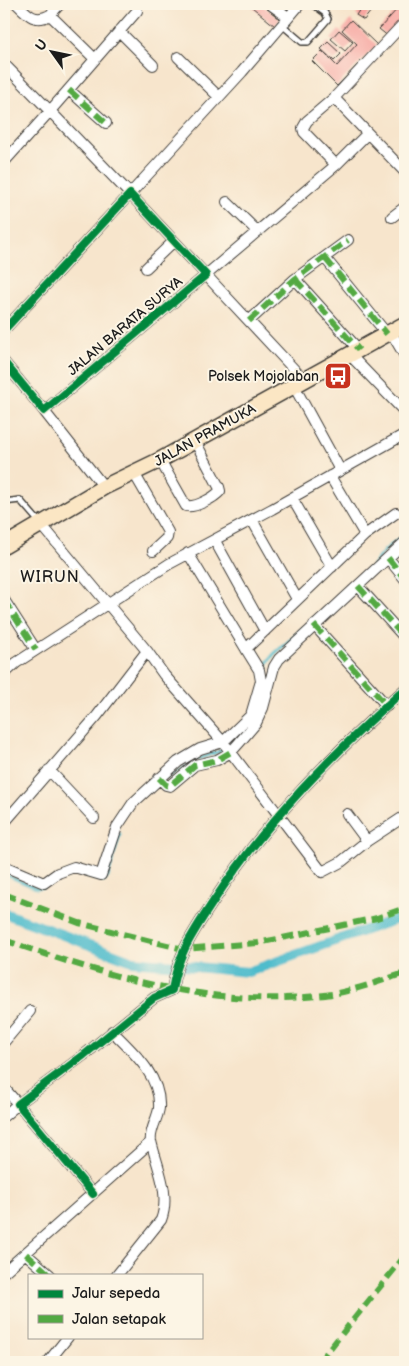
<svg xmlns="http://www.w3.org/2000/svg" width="409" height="1366" font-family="'Balsamiq Sans',sans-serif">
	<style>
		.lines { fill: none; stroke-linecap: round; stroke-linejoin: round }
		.stream { stroke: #50bccc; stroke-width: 3 }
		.canal { stroke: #50bccc; stroke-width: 10 }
		.building { fill: #f7a5a0 }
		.lane-casing { stroke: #3d3a36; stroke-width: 8 }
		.street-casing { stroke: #3d3a36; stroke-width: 12 }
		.secondary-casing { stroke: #3d3a36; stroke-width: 18 }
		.lane { stroke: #fff; stroke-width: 5 }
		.street { stroke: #fff; stroke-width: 10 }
		.secondary { stroke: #fbe6c4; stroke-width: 15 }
		.quiet { stroke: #52a943; stroke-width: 6; stroke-dasharray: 12 6; stroke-linecap: butt }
		.cycleway-casing { stroke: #fcf5e5; stroke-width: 11 }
		.cycleway { stroke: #00873e; stroke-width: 8 }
		.labels { text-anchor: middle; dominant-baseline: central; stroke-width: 4; stroke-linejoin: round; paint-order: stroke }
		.street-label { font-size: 14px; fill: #1c1c1c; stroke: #fcf5e5 }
		.poi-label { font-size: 14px; fill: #1c1c1c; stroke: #fcf5e5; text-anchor: end }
		.quarter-label { font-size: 16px; letter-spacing: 1px; fill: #1c1c1c; stroke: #fcf5e5 }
	</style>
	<rect width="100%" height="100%" fill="#fcf5e5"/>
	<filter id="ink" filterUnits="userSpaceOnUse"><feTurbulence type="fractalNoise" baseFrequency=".02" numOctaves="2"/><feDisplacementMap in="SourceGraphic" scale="10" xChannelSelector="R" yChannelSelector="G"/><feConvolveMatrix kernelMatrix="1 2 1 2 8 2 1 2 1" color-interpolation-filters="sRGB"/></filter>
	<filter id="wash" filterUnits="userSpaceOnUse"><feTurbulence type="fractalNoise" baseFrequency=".0096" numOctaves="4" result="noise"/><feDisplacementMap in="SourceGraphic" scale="20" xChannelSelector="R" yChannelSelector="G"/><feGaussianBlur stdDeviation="1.12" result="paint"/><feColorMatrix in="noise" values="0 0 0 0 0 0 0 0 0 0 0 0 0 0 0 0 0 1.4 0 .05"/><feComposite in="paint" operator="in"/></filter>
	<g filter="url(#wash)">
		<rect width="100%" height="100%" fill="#f7e5cc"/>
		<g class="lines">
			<path class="stream" d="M373,565L384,551L405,534
				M265,678L267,663L274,654L336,600
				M167,778L195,760L223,750L240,735
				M4,874L36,888L43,887
				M87,876L104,881L108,877L120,834
				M53,882L65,875"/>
			<path class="canal" d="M4,913L133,961L248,972L405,916"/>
		</g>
		<g id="blocks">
			<path class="building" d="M255,4H261L280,19L275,26L252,7Z
				M363,5L371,11L364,20L356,15Z
				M400,6L405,10V18L389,37L379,29Z
				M351,20L377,45L337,86L312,61L322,51L337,66L357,44L342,30Z
				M339,30L353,42L345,51L331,39Z
				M328,42L341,54L334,61L321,49Z"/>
		</g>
	</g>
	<g filter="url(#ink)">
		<use href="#blocks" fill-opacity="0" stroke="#3d3a36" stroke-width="1"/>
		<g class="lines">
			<g class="lane-casing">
				<path id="lane" d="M282,25L302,42H308L328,19L325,13L313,4
					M4,502L20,500L40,523"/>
			</g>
			<g class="street-casing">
				<path id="street" d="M17,4C28,15 35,23 50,15L95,59
					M270,4L288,17
					M137,11L50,111L130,194L242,72L300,4
					M50,15L60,4
					M405,22L334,98L405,172
					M119,31L153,65
					M178,57L219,97
					M4,64L50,111L4,162
					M69,90L106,123
					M334,98L307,121L303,128L304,132L336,165
					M227,202L257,231
					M392,217L405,207
					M325,258L387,334
					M146,268L174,241
					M295,279L359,350
					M249,321L295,279L348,240
					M4,330L130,194L206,275L44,411L4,362
					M391,332L405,356
					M350,355L405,412
					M304,380L206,275L336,165L367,134
					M294,386L340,470
					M44,411L104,487
					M160,460L186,506C195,508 214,498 220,491L219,487L195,441
					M134,473L168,532L167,538L153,551
					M330,476L365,535
					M292,498L332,567
					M252,520L297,599
					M41,524L147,651L164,675L223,742L322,872L341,862L367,841L405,816
					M215,541L265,631
					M188,553L246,649L365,535L396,513
					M388,558L405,579
					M358,586L405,638
					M4,600L36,650
					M314,625L387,706
					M4,674L16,663L169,564L272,509L405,434
					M49,770L94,818
					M159,778L166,785L170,786L195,765L217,760L231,752L239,743L256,723L263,708L274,667L279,659L405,542
					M347,814L367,841
					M4,823L97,716L147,651
					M4,866L44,883L58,873L74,867L101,875L117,827L133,803L178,762L200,749L223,742L251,715L261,681L259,670L246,649
					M112,1031C133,1052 161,1076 159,1108C158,1118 149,1131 151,1141C157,1167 171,1194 161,1220L117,1275
					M4,1042L30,1011
					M4,1088L18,1104L4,1116
					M93,1194L18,1104L84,1055L154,998L172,990C178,953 193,933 213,902C265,822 334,753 405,689
					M26,1254L50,1275
					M4,1272L151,1142
					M48,1362L68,1337"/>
			</g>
			<g class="secondary-casing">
				<path id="secondary" d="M4,546L104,487L160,460L405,324"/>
			</g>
			<use href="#lane" class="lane"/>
			<use href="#street" class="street"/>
			<use href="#secondary" class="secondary"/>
			<path class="quiet" d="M69,90L106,123
				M325,258L387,334
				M295,279L359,350
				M249,321L295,279L348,240
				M388,558L405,579
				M358,586L405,638
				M4,600L36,650
				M314,625L387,706
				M159,778L166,785L170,786L195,765L217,760L231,752
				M4,894L79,923L183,949L258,943L377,918L405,908
				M4,940C111,977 210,1009 325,995C351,992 380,981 405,973
				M26,1254L50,1275
				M319,1362L405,1256"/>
			<g class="cycleway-casing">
				<path id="cycleway" d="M4,330L130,194L206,275L44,411L4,362
					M93,1194L18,1104L84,1055L154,998L172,990C178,953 193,933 213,902C265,822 334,753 405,689"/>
			</g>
			<use href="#cycleway" class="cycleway"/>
		</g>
	</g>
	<defs>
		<g id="bus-square" transform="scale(1.4375)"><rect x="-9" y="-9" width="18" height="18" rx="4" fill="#c8321e" stroke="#fcf5e5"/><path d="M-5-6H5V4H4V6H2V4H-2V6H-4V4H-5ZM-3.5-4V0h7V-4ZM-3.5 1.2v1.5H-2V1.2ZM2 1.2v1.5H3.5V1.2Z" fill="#fff"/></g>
	</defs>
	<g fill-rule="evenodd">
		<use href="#bus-square" x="338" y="376"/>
	</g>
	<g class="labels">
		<g class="street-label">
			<text transform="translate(125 326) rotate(-40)">JALAN BARATA SURYA</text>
			<text transform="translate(205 435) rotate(-29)">JALAN PRAMUKA</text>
		</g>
		<g class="poi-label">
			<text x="319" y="376">Polsek Mojolaban</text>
		</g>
		<g class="quarter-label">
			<text x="50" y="577">WIRUN</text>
		</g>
	</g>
	<rect width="409" height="1366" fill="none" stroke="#fcf5e5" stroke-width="20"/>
	<rect x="28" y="1274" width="175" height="65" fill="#fcf5e5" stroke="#a29e95"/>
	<rect x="38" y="1290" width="25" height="8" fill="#00873e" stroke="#a29e95"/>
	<text x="72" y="1298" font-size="15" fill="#1c1c1c">Jalur sepeda</text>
	<rect x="38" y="1315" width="25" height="8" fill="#52a943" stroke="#a29e95"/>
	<text x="72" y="1324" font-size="15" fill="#1c1c1c">Jalan setapak</text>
	<g transform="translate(52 52) rotate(303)" stroke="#fcf5e5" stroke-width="4" paint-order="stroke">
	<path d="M0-4L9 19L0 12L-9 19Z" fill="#1c1c1c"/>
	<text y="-8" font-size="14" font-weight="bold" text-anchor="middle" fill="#1c1c1c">U</text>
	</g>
</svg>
